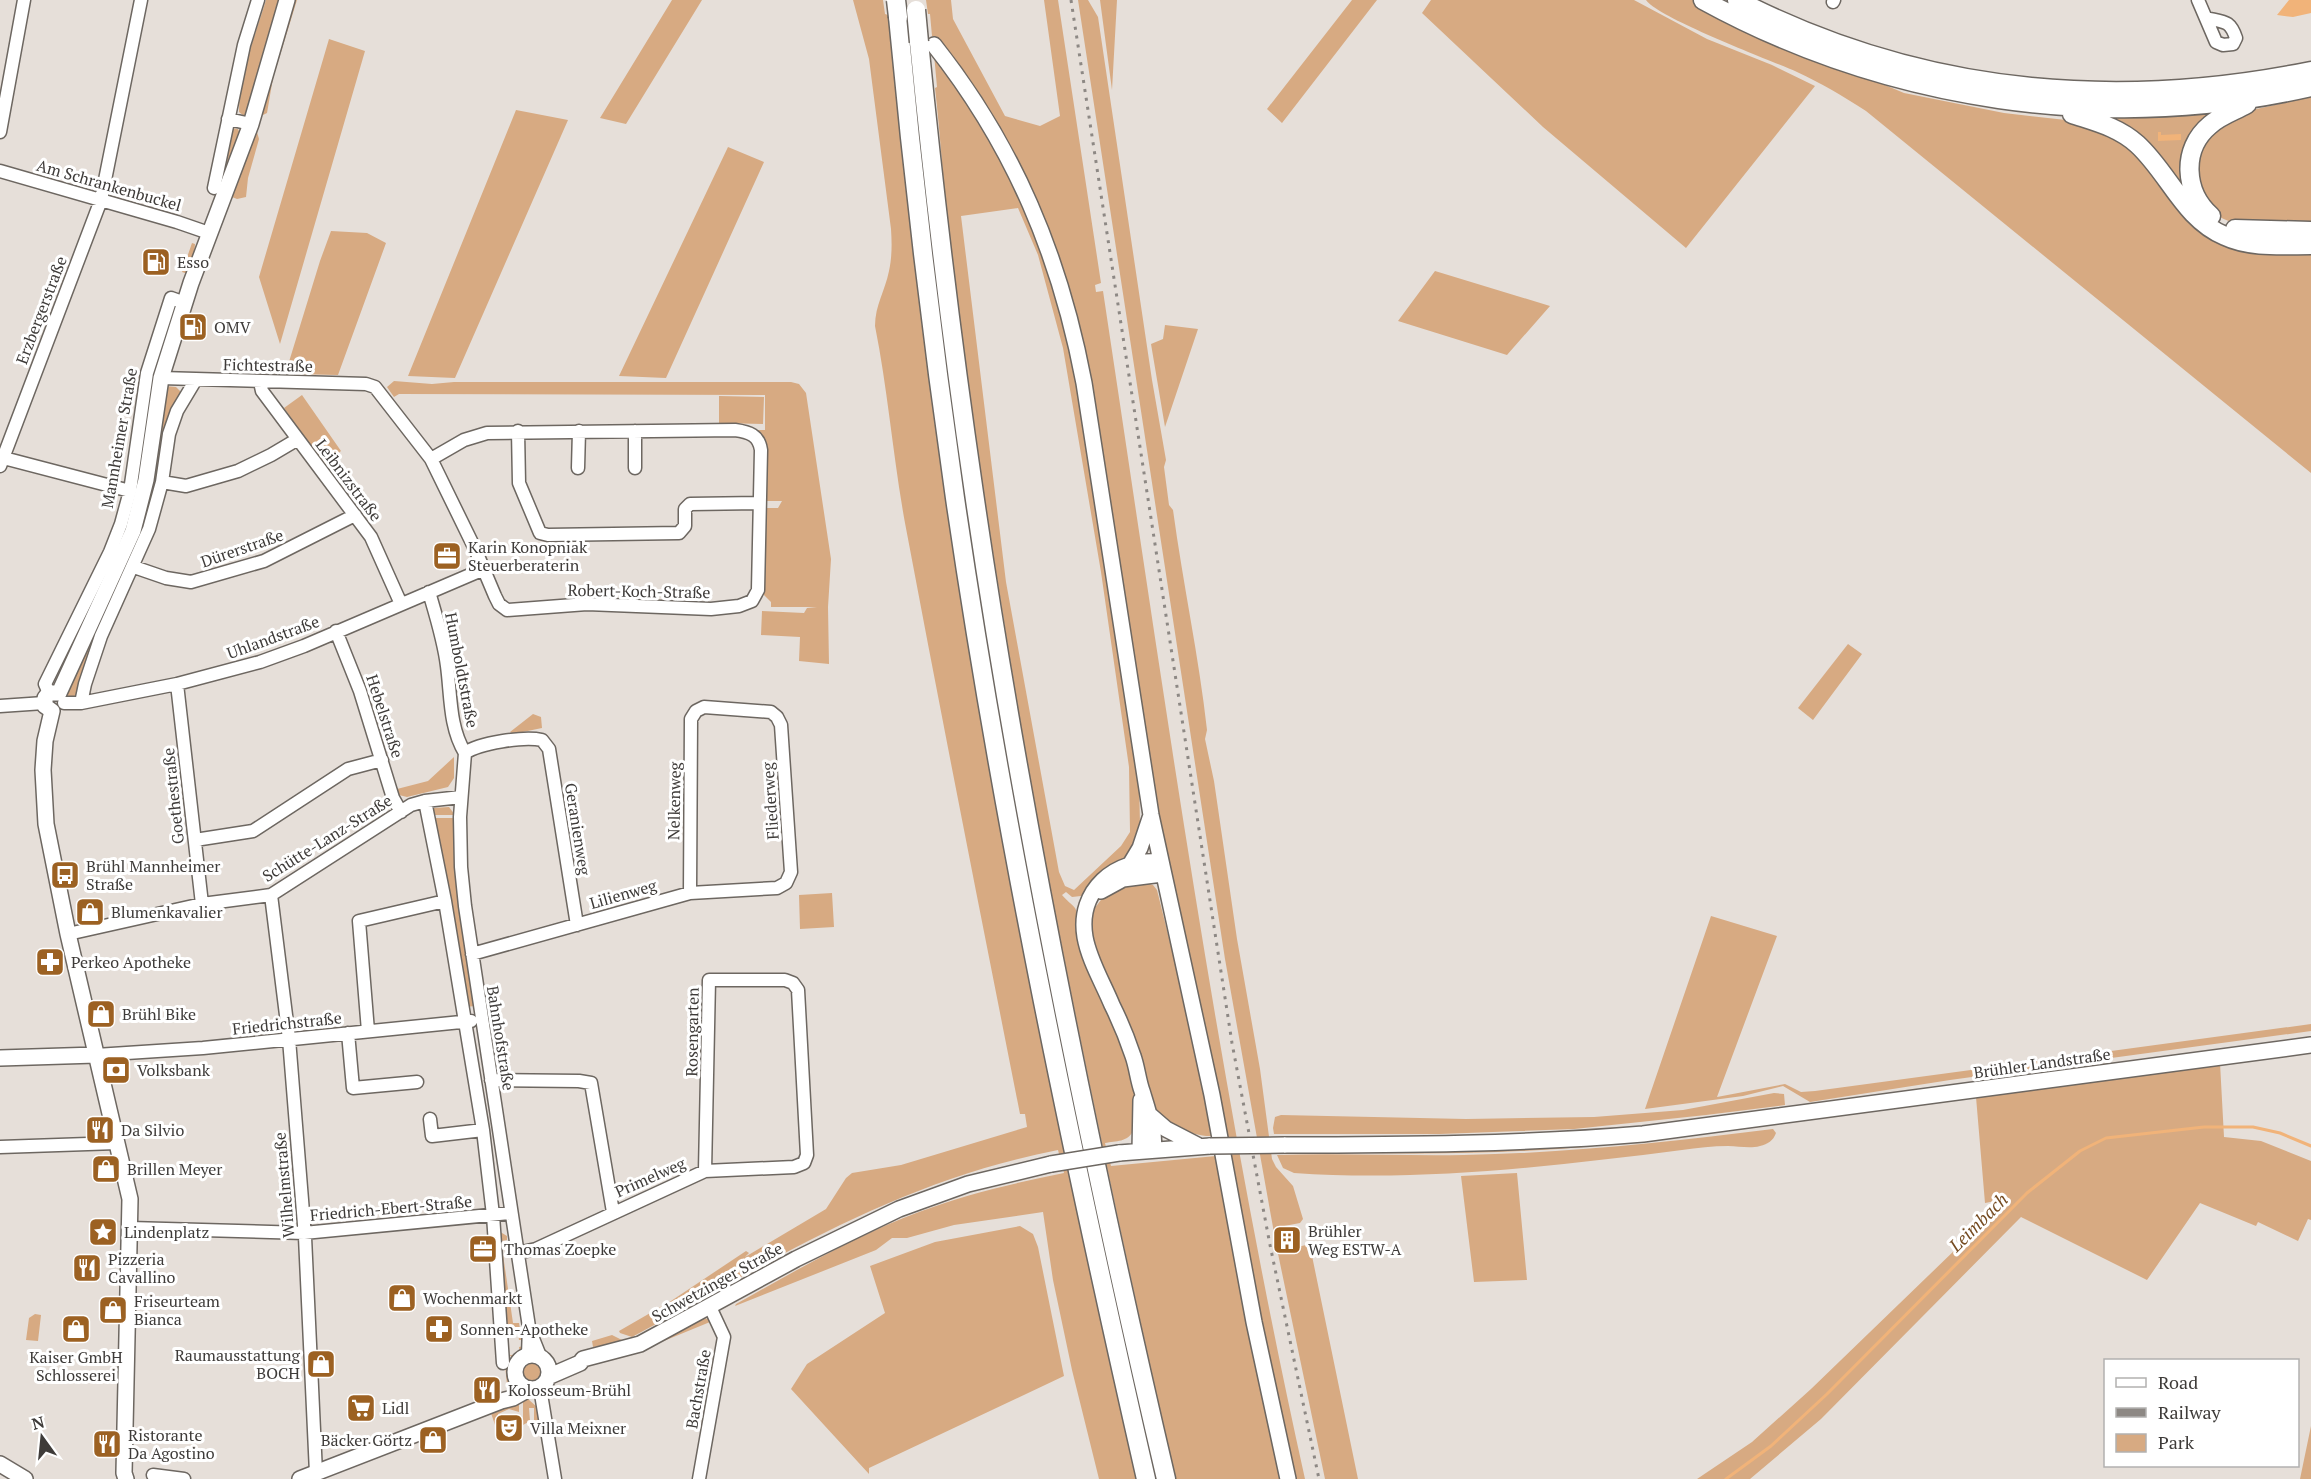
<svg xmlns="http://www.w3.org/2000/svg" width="2311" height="1479" font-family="'PT Serif',serif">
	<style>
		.green { fill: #d7aa82; fill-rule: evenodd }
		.water { fill: #f1b379 }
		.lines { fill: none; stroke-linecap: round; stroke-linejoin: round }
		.stream { stroke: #f1b379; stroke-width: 3 }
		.minor-casing { stroke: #6d6761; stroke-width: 15 }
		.major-casing { stroke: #6d6761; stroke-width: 18 }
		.highway-casing { stroke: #6d6761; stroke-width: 21 }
		.minor { stroke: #fff; stroke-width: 12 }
		.major { stroke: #fff; stroke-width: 15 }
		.highway { stroke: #fff; stroke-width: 18 }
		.rail { stroke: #8d8884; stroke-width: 3; stroke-dasharray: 3 6; stroke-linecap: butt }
		.major-bridge-casing { stroke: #6d6761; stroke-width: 18; stroke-linecap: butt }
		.highway-bridge-casing { stroke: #6d6761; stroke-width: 21; stroke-linecap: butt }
		.major-bridge { stroke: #fff; stroke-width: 15 }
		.highway-bridge { stroke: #fff; stroke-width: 18 }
		.labels { text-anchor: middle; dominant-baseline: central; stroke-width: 6; stroke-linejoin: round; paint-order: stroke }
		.street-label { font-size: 16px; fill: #3e3b39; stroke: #fff }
		.poi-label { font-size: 16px; fill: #3e3b39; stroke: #fff; text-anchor: start }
		.water-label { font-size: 18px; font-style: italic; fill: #754b21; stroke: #fff }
	</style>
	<rect width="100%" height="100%" fill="#e6dfd9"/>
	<path class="green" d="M266,0H282L248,113L244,116L239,112C239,75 255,36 266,0Z
		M293,0H297L273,78L267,113L263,115L261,113Z
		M672,0H702L626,124L600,118Z
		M853,0H883L885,14L888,15C905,189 924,362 951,534C1000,851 1066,1165 1136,1479H1099L1072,1370L1053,1280L1043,1212L954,1225L907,1238H892L876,1250L735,1306L736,1304C795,1271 855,1236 919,1212C966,1194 1015,1183 1064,1173L1058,1150C935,1174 836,1224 728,1284L723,1286L715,1282L719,1290L632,1337L620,1333L619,1331L671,1301L746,1251L749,1253L745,1257L826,1209L846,1178L852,1173L901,1165L1027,1127L1025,1114H1020C981,917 942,720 905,523C893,457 888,391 875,326C875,305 885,291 889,271C892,257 892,244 891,229L869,59Z
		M926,0H951L953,19L1005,116L1040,126L1060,116L1044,0H1058L1101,283L1095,285L1096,292L1103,291C1163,688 1218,1087 1305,1479H1293L1163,841L1077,322L967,81L932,36L930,14H928Z
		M1078,0H1088L1098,17L1152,380L1166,460L1164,467L1169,505L1173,510C1183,584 1199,657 1207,730L1205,739L1214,781L1237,939L1260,1069L1272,1159L1276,1167L1293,1186L1303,1219L1300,1223L1279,1227L1284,1250L1306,1245L1311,1251L1358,1479H1325L1276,1244L1225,959Z
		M1100,0H1117L1112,90Z
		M1352,0H1377L1282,123L1267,109Z
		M1431,0H1634L1707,39L1772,65L1815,86L1686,248L1543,127L1422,13Z
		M1646,0H1693L1727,19L1904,93L2004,113L2075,121L2124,141L2195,223L2311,251V473L1866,111C1843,96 1821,83 1797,72C1770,60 1658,18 1646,0Z
		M329,39L365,51L280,344L259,277Z
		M934,54L957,84L1024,198L1069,331L1139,780L1140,824L1131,854L1081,896L1072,897L1066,892L1062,895C1066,900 1072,904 1075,908C1081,919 1076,933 1080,944C1095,985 1153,1091 1133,1131C1128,1142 1116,1141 1105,1143L1111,1166L1216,1156L1282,1479H1175C1112,1193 1048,905 1003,615C982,485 962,353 947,221C943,178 940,132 935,88L937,87ZM1018,208L1038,255L1063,348L1101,572L1129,767L1130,832L1121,846L1074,890L1065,886L1059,872L1006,582L961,216Z
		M2311,97V226C2273,226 2216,236 2198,192C2195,183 2199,157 2199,146L2234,114Z
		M516,110L568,120L455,378L408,376Z
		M2220,112L2187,181L2226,233L2103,118Z
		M232,128L238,129L241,136L218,190Z
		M257,132L259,139L248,178L246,197L237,199L232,197L253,136Z
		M728,147L764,162L666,378L619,376Z
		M331,231L367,233L386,243L338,375L293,374L288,365L320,261Z
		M192,243L195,244L194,256L188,274L182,272Z
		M1435,271L1550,306L1507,355L1398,321Z
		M939,292L943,313L1158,1479H1153L1074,1118L992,690L933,294Z
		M1165,325L1198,329L1165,427L1151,344L1163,339Z
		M394,381L432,384L454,382H791L799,384L806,393L831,559L828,607L829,664L799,661L800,637L761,635L762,611L804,613L807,608L817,607H771V602L764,595L765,508H778L782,501H765L756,430H765V395L399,394L394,397L387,387Z
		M165,386L176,387L180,391V397L147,522L78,697L74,700L67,697V689L125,562Z
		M302,395L341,451L324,465L284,408Z
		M719,396L764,397L763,424L719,423Z
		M1848,644L1862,654L1813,720L1798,708Z
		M533,714L541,717L542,728L513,734L510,732Z
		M454,757V778L448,787L407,797L399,795L397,789L428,781Z
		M449,807L455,815H430L434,808Z
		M432,818H455L457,883L474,1006L467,1007Z
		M1146,883L1153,885L1157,890L1192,1031L1212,1136C1192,1137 1172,1124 1156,1113L1114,995L1092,940L1091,923L1094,909L1104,896L1123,886Z
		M832,893L834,927L800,929L799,895Z
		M1711,916L1777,936L1717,1097L1785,1084L1801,1092L1815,1091L2311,1024V1031L1950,1080L1810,1102L1783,1086L1743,1096L1645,1109Z
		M2220,1063L2224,1137L2261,1141L2311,1161V1220L2308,1219L2298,1241L2258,1222L2256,1226L2200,1203L2147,1280L2021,1217L1821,1419L1750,1479H1697L1752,1442L1811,1389L1987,1219L2001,1200L1985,1203L1976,1097Z
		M1774,1093L1784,1094L1785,1105L1706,1115L1574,1129L1440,1134H1274L1273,1128L1275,1117L1281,1115L1466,1119L1594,1117L1683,1110Z
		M1761,1125L1766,1126C1697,1135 1628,1144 1558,1149C1468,1155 1377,1154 1286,1151Z
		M1773,1129L1776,1133C1773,1141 1768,1144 1760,1146C1749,1149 1739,1146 1728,1146C1713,1146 1697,1148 1682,1150C1556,1166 1422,1182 1294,1173L1283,1168L1277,1155C1340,1153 1402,1156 1464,1155C1568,1153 1671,1142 1773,1129Z
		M1517,1173L1527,1280L1474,1282L1461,1176Z
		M1020,1226L1033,1234L1038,1247L1064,1376L869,1468V1474L791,1389L807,1364L885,1313L870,1266L935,1242Z
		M497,1230L507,1236V1240L501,1241L513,1323H519L522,1340H519L518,1333L507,1334Z
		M35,1314L41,1315L38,1341L26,1340L29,1318Z
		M701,1318L709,1319L710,1322L654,1345Z
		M612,1335L626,1342L593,1347L592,1341Z
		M524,1346V1352C510,1362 513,1371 509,1386L507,1385L505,1365L512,1364L511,1356H504L520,1354L519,1347Z
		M522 1372a10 10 0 1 1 20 0a10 10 0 1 1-20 0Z
		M528,1399L537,1407L540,1426L534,1421V1408H529L530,1421L523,1425V1400Z
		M519,1401V1412L509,1409L498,1414L496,1428L491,1413Z
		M2311,1426V1479H2300Z"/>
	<path class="water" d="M2289,0H2311V13L2293,17L2277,15Z
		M2158,132H2161V135L2181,134V140L2158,141Z"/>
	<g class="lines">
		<path class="stream" d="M1726,1479L1771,1446L1827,1394L2027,1193L2080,1151L2106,1138L2204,1127H2253L2280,1133L2311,1146"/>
		<g class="minor-casing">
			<path id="minor" d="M2198,0L2216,42L2223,45L2233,44L2236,38C2230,20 2224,22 2206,18
				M1833,2L1834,0
				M228,119L251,124
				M0,132L24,0
				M0,171L177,222L209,233
				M214,188L244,45L258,0
				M161,378L366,384L375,387L431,459L476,551L495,596L499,604L507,610L587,604L711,609L739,606L752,601L758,590L761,450C759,435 749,432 735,430L487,433L464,440L431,459
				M260,382L262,391L371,537L401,604
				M518,431L519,483L540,533L548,535L679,533L685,526V509L690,504L759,503
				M635,431V468
				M0,457L130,491
				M0,466L101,200L141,0
				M578,468L579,431
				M162,482L186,486L238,471L271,455L298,439
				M134,567L166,578L191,582L264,561L355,515
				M429,592C436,616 444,641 447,666C451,695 449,727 465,753
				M336,631L360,691L393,798L401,812
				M177,684L202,904
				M49,693L45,684L110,552L121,524L130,491L147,373L171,298L185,303
				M64,703H81L177,684L260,662L304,646L484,569
				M81,703L85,684L101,636L149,529L162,482L169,434L177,411L195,381
				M0,706L44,703
				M465,753L460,817L461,867L465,906L529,1327L528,1355
				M465,753C479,743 524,736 542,740L549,749L577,925
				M425,801L445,901L483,1130L493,1215L503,1363
				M195,840L253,831L348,769L382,760
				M271,895L289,1039L305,1237L316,1473
				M68,934L202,904L271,895L411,805L425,801L461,797
				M472,954L690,893L777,888L786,883L791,872L781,725L777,717L771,712L704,707L696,711L691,719L690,893
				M368,1031L359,921L445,901
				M348,1033L353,1088L417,1082
				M96,1055L203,1048L471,1021
				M491,1080L579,1081L591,1083L613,1212
				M430,1119L432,1136L483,1130
				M0,1147L117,1143
				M130,1228L304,1233L511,1213
				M517,1253L536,1249L705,1171L794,1167L804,1163L807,1155L798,990L793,983L785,980H709L705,1171
				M530,1331L540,1356
				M540,1388L555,1479
				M153,1475L184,1479
				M699,1479L724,1337L710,1307"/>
		</g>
		<g class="major-casing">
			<path id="major" d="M934,45C1014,146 1060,256 1084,383L1151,815L1212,1095L1254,1322L1288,1479
				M59,693L133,531L146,480L161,378L191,283L251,124L287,0
				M52,711L45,741L43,770L46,824L68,934L130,1199L124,1473L126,1479
				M52,711L45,706V698L49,693H59
				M1131,863L1140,848L1150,818
				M1101,891L1123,879L1162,874
				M0,1058L96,1055
				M1151,1116L1166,1129L1197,1145
				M1284,1145C1404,1145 1524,1144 1643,1134L2311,1045
				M1154,1149C1154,1127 1148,1111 1142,1091C1138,1080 1137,1067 1133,1056C1127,1038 1120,1021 1112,1005C1103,983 1089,960 1085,937C1077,890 1116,858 1159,862
				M1140,1151L1141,1100
				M1119,1153L1210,1146
				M515 1372a17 17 0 1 1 34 0a17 17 0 1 1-34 0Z
				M550,1376L580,1363L583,1359L640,1344L796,1259L899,1209L968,1184L1051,1164
				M0,1464L25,1479
				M300,1479L501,1401L513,1398L529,1389"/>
		</g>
		<g class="highway-casing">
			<path id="highway" d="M1703,0C1887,101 2106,134 2311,87
				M1737,0C1918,93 2113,111 2311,71
				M898,17C913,178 932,338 955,498C1003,828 1072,1154 1146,1479
				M919,42C934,193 952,343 974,493C1022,824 1090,1153 1166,1479
				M2072,114C2096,122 2118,127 2137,144C2169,173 2184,219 2225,236C2250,248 2283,245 2311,245
				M2211,216C2184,192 2181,149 2210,125C2221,115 2235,111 2247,104
				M2235,229L2311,231"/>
		</g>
		<use href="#minor" class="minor"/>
		<use href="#major" class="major"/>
		<use href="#highway" class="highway"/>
		<path class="rail" d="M1071,0L1232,1043L1270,1245L1319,1479"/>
		<g class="major-bridge-casing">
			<path id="major-bridge" d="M1210,1146L1284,1145
				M1051,1164L1119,1153"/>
		</g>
		<g class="highway-bridge-casing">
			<path id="highway-bridge" d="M896,0L898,17
				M916,10L919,42"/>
		</g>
		<use href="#major-bridge" class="major-bridge"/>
		<use href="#highway-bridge" class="highway-bridge"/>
	</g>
	<defs>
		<g id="fuel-square" transform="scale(1.5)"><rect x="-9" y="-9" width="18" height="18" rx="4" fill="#9c6122" stroke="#fff"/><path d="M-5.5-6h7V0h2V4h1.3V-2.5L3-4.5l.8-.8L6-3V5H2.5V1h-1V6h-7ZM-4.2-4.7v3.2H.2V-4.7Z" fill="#fff"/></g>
		<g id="office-square" transform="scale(1.5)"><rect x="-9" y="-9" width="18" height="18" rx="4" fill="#9c6122" stroke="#fff"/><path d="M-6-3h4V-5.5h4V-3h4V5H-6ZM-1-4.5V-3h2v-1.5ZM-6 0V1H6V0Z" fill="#fff"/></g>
		<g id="bus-square" transform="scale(1.5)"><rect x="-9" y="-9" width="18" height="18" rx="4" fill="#9c6122" stroke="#fff"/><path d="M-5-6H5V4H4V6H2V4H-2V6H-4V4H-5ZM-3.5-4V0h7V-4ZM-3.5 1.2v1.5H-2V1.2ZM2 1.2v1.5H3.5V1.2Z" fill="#fff"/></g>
		<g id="shop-square" transform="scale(1.5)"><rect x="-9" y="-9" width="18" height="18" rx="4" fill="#9c6122" stroke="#fff"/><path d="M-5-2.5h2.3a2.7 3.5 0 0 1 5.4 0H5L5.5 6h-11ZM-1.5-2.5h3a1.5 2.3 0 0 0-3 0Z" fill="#fff"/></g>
		<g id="pharmacy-square" transform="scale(1.5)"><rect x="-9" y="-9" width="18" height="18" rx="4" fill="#9c6122" stroke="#fff"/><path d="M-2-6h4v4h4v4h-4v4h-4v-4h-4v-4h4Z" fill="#fff"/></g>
		<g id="bank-square" transform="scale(1.5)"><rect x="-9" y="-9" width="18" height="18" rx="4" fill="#9c6122" stroke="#fff"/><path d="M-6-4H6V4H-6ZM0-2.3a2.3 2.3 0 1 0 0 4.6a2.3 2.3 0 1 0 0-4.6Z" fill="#fff"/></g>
		<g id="restaurant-square" transform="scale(1.5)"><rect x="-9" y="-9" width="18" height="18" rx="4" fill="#9c6122" stroke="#fff"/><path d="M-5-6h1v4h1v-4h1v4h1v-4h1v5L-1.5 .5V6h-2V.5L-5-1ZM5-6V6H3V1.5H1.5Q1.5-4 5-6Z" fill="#fff"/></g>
		<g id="sight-square" transform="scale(1.5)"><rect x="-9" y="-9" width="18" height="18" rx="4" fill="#9c6122" stroke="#fff"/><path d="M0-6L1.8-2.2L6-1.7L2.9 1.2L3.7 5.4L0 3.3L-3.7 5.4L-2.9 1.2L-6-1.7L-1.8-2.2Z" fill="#fff"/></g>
		<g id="building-square" transform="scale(1.5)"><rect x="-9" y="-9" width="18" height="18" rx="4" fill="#9c6122" stroke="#fff"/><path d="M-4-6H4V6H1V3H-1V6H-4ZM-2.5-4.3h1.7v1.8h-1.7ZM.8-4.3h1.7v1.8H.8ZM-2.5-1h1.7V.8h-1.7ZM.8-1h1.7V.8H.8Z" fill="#fff"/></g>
		<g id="supermarket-square" transform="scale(1.5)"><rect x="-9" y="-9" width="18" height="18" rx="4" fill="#9c6122" stroke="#fff"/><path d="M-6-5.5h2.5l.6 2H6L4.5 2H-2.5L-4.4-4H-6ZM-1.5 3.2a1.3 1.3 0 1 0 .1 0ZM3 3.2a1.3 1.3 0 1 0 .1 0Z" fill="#fff"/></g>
		<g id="theatre-square" transform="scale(1.5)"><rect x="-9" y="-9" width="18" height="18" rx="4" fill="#9c6122" stroke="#fff"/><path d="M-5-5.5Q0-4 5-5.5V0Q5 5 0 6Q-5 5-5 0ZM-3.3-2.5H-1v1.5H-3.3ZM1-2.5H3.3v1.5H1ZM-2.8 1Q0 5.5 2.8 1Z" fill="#fff"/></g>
	</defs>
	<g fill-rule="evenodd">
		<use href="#fuel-square" x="156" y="262"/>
		<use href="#fuel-square" x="193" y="327"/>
		<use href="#office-square" x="447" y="556"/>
		<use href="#bus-square" x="65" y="875"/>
		<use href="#shop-square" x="90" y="912"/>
		<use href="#pharmacy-square" x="50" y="962"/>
		<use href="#shop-square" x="101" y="1014"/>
		<use href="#bank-square" x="116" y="1070"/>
		<use href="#restaurant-square" x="100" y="1130"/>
		<use href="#shop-square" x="106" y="1169"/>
		<use href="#sight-square" x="103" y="1232"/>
		<use href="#building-square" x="1287" y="1240"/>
		<use href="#office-square" x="483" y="1249"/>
		<use href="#restaurant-square" x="87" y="1268"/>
		<use href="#shop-square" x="402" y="1298"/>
		<use href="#shop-square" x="113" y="1310"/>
		<use href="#shop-square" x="76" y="1329"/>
		<use href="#pharmacy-square" x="439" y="1329"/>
		<use href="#shop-square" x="321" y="1364"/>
		<use href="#restaurant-square" x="487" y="1390"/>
		<use href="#supermarket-square" x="361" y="1408"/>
		<use href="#theatre-square" x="509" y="1428"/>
		<use href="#shop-square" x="433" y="1440"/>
		<use href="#restaurant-square" x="107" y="1444"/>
	</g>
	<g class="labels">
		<g class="street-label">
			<text transform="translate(109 185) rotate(16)">Am Schrankenbuckel</text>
			<text transform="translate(41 310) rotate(-69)">Erzbergerstraße</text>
			<text transform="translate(268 365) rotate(1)">Fichtestraße</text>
			<text transform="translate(119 438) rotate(-80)">Mannheimer Straße</text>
			<text transform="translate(349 480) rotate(53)">Leibnizstraße</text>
			<text transform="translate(242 548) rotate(-19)">Dürerstraße</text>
			<text transform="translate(639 591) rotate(1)">Robert-Koch-Straße</text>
			<text transform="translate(273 637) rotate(-20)">Uhlandstraße</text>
			<text transform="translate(462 670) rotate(79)">Humboldtstraße</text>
			<text transform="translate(385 716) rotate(72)">Hebelstraße</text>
			<text transform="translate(173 796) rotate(-96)">Goethestraße</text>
			<text transform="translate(674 801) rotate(-89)">Nelkenweg</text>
			<text transform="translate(770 801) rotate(-94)">Fliederweg</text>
			<text transform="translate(578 829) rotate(81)">Geranienweg</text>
			<text transform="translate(327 838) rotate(-32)">Schütte-Lanz-Straße</text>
			<text transform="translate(623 894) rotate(-16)">Lilienweg</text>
			<text transform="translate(287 1023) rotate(-6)">Friedrichstraße</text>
			<text transform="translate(692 1032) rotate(-89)">Rosengarten</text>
			<text transform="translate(501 1038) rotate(81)">Bahnhofstraße</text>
			<text transform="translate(2042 1063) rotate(-8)">Brühler Landstraße</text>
			<text transform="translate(650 1177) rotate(-24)">Primelweg</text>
			<text transform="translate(284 1185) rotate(-95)">Wilhelmstraße</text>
			<text transform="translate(391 1208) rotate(-5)">Friedrich-Ebert-Straße</text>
			<text transform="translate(717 1282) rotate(-29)">Schwetzinger Straße</text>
			<text transform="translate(698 1389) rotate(-80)">Bachstraße</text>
		</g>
		<g class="poi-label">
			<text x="177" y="262">Esso</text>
			<text x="214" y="327">OMV</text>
			<text x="468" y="547">Karin Konopniak<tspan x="468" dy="18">Steuerberaterin</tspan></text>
			<text x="86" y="866">Brühl Mannheimer<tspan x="86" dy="18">Straße</tspan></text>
			<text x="111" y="912">Blumenkavalier</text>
			<text x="71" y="962">Perkeo Apotheke</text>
			<text x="122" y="1014">Brühl Bike</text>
			<text x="137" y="1070">Volksbank</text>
			<text x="121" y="1130">Da Silvio</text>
			<text x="127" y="1169">Brillen Meyer</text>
			<text x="1308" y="1231">Brühler<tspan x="1308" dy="18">Weg ESTW-A</tspan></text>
			<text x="124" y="1232">Lindenplatz</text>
			<text x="504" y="1249">Thomas Zoepke</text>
			<text x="108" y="1259">Pizzeria<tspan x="108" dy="18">Cavallino</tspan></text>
			<text x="423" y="1298">Wochenmarkt</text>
			<text x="134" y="1301">Friseurteam<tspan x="134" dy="18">Bianca</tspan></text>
			<text x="460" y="1329">Sonnen-Apotheke</text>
			<text x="300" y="1355" text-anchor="end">Raumausstattung<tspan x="300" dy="18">BOCH</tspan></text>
			<text x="76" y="1357" text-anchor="middle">Kaiser GmbH<tspan x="76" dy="18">Schlosserei</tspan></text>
			<text x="508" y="1390">Kolosseum-Brühl</text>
			<text x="382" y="1408">Lidl</text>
			<text x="530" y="1428">Villa Meixner</text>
			<text x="128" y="1435">Ristorante<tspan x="128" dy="18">Da Agostino</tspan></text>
			<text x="412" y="1440" text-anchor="end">Bäcker Görtz</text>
		</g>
		<g class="water-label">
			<text transform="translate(1978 1222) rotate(-45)">Leimbach</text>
		</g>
	</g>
	<rect x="2104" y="1359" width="195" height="108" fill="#ffffff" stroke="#b2b1b0" stroke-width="1.5"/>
	<rect x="2116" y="1378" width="30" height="9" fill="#ffffff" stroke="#b2b1b0" stroke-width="1.5"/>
	<text x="2158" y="1389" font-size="18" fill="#3e3b39">Road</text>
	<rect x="2116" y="1408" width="30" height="9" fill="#8d8884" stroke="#b2b1b0" stroke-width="1.5"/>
	<text x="2158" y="1419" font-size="18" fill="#3e3b39">Railway</text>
	<rect x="2116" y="1434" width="30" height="18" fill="#d7aa82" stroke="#b2b1b0" stroke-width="1.5"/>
	<text x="2158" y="1449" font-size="18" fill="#3e3b39">Park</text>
	<g transform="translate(42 1437) rotate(345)" stroke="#ffffff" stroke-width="4.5" paint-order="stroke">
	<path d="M0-4.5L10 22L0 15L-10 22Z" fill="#3e3b39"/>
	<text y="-9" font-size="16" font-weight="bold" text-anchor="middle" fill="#3e3b39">N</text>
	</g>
</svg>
